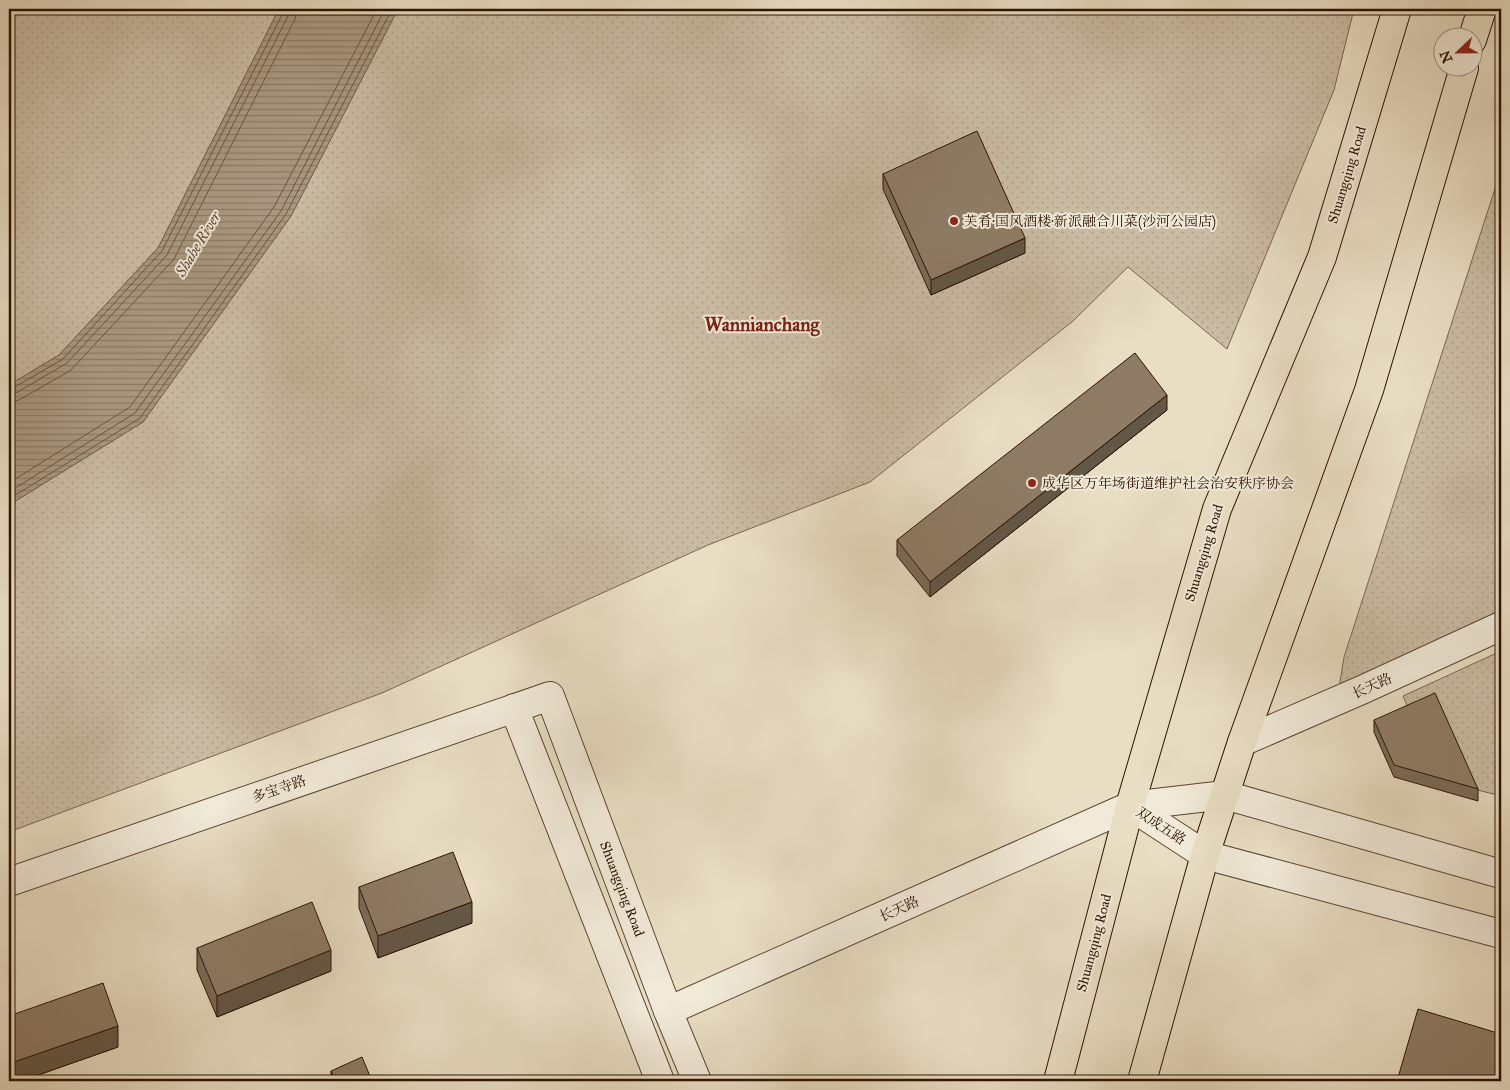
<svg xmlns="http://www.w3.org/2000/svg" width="1510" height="1090" font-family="'IM FELL Great Primer','Noto Serif SC',serif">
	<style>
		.park { fill: url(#park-dots); stroke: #7a6652 }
		.water { fill: url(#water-rules); stroke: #77634d }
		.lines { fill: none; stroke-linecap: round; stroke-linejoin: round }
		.shore { stroke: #6a5640; stroke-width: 1 }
		.minor-casing { stroke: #5b4531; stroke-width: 30 }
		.tertiary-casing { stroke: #5b4531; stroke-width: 30 }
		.primary-casing { stroke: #2c1200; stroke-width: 30 }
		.minor { stroke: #f1ead9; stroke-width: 28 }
		.tertiary { stroke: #f1ead9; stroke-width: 28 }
		.primary { stroke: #e9dec4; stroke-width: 28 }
		.wall { fill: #7a6b58; stroke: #2c1200 }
		.shaded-wall { fill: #635747; stroke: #2c1200 }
		.building { fill: #8e7c66; stroke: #2c1200 }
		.poi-dot { fill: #8f2418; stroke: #f1ead9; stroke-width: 2 }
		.labels { text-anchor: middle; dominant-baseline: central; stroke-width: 4; stroke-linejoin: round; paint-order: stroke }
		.street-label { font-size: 14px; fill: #2c1200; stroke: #f1ead9 }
		.poi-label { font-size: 14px; fill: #2c1200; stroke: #f1ead9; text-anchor: start }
		.water-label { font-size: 15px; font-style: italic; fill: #5e4834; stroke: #f1ead9 }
		.district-label { font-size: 19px; font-weight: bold; fill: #7a1f14; stroke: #f1ead9 }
	</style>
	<defs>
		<pattern id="park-dots" width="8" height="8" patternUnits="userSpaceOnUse" patternTransform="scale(1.25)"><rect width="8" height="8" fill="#c9bba3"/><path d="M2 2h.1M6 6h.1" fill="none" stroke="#ada08b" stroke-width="1.8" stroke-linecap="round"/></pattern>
		<pattern id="water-rules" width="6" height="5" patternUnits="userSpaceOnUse" patternTransform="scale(1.25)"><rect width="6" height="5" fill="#a99981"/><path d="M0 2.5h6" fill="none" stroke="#8a7b67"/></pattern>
	</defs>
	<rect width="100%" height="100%" fill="#e9dec4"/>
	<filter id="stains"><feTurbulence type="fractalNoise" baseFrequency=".004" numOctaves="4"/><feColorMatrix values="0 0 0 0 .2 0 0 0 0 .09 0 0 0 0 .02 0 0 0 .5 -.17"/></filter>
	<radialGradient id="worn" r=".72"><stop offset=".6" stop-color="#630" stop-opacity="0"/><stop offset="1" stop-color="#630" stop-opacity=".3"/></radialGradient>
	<path class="park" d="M9,9H279L158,248L59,355L9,385Z
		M398,9H1354L1334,90L1227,349L1128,267L1073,321L870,482L708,545L382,693L9,832V505L143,422L291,216Z
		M1501,170V613L1339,688L1344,657Z
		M1501,651V796L1439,780L1403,696Z"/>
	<path class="water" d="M279,9H398L291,216L143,422L9,505V385L59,355L158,248Z"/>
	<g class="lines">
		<path class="shore" d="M9,388H13L63,359L162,251L283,13V9
			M9,395L16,393L67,363L167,255L288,16L289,9
			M9,402L19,400L71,370L174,259L295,19L297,9
			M9,483L130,407L274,207L377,9
			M9,492L135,413L281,211L385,9
			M9,499L140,418L286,214L392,9"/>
		<g class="minor-casing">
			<path id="minor" d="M1242,742L1364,689L1501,626
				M668,1011L1130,806"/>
		</g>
		<g class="tertiary-casing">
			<path id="tertiary" d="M514,708L660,1081
				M1130,806L1205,855L1501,934
				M1130,806L1225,795L1501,874
				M9,882L550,696L668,1011L697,1081"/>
		</g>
		<g class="primary-casing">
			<path id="primary" d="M1472,40L1482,9
				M1058,1081L1130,806L1217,509L1322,257L1397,9
				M1142,1081L1205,855L1242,742L1369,390L1464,68"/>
		</g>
		<use href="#minor" class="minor"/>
		<use href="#tertiary" class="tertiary"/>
		<use href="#primary" class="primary"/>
	</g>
	<path class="wall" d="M883,174L1025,253L931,295L883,189Z
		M1167,410L930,597L897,556V540Z
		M1374,720L1478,789V801L1394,777L1374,732Z
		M359,887L472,923L378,958L359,908Z
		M197,948L331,971L217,1017L197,970Z
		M9,1016L118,1047L21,1081H10L9,1077Z
		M331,1071L372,1081H331Z"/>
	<path class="shaded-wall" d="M1025,238V253L931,295V280Z
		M1167,395V410L930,597V582Z
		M472,902V923L378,958V936Z
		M331,950V971L217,1017V996Z
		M118,1026V1047L21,1081H11V1063Z"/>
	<path class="building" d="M977,131L1025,238L931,280L883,174Z
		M1135,353L1167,395L930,582L897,540Z
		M1435,693L1478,789L1394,765L1374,720Z
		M453,852L472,902L378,936L359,887Z
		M312,902L331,950L217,996L197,948Z
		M103,983L118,1026L11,1063L9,1056V1016Z
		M1418,1009L1501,1034V1081H1397Z
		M362,1057L372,1081H336L331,1071Z"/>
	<g class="poi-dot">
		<circle cx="954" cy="221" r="5"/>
		<circle cx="1032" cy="483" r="5"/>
	</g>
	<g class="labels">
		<g class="street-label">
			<text transform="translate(1347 175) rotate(-73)">Shuangqing Road</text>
			<text transform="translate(1204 553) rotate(-73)">Shuangqing Road</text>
			<text transform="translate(1372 686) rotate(-24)">长天路</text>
			<text transform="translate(279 789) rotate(-19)">多宝寺路</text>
			<text transform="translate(1161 826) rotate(33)">双成五路</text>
			<text transform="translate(622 889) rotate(69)">Shuangqing Road</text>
			<text transform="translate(899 909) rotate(-24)">长天路</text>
			<text transform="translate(1094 943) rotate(-75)">Shuangqing Road</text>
		</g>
		<g class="poi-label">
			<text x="964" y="221">芙肴·国风酒楼·新派融合川菜(沙河公园店)</text>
			<text x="1042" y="483">成华区万年场街道维护社会治安秩序协会</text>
		</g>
		<g class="water-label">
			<text transform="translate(198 244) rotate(-59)">Shahe River</text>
		</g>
		<g class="district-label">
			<text x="762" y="324">Wannianchang</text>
		</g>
	</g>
	<rect width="1510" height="1090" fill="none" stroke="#e9dec4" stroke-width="30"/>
	<rect x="10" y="10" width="1490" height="1070" fill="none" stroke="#2c1200" stroke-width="2.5"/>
	<rect x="15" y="15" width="1480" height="1060" fill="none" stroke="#2c1200"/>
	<g transform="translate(1458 52) rotate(248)"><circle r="24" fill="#f1ead9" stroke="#a29482"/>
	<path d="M0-4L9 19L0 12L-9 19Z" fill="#8f2418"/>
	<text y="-8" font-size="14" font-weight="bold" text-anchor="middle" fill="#2c1200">N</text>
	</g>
	<rect width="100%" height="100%" filter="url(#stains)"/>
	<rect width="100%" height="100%" fill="url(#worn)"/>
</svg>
